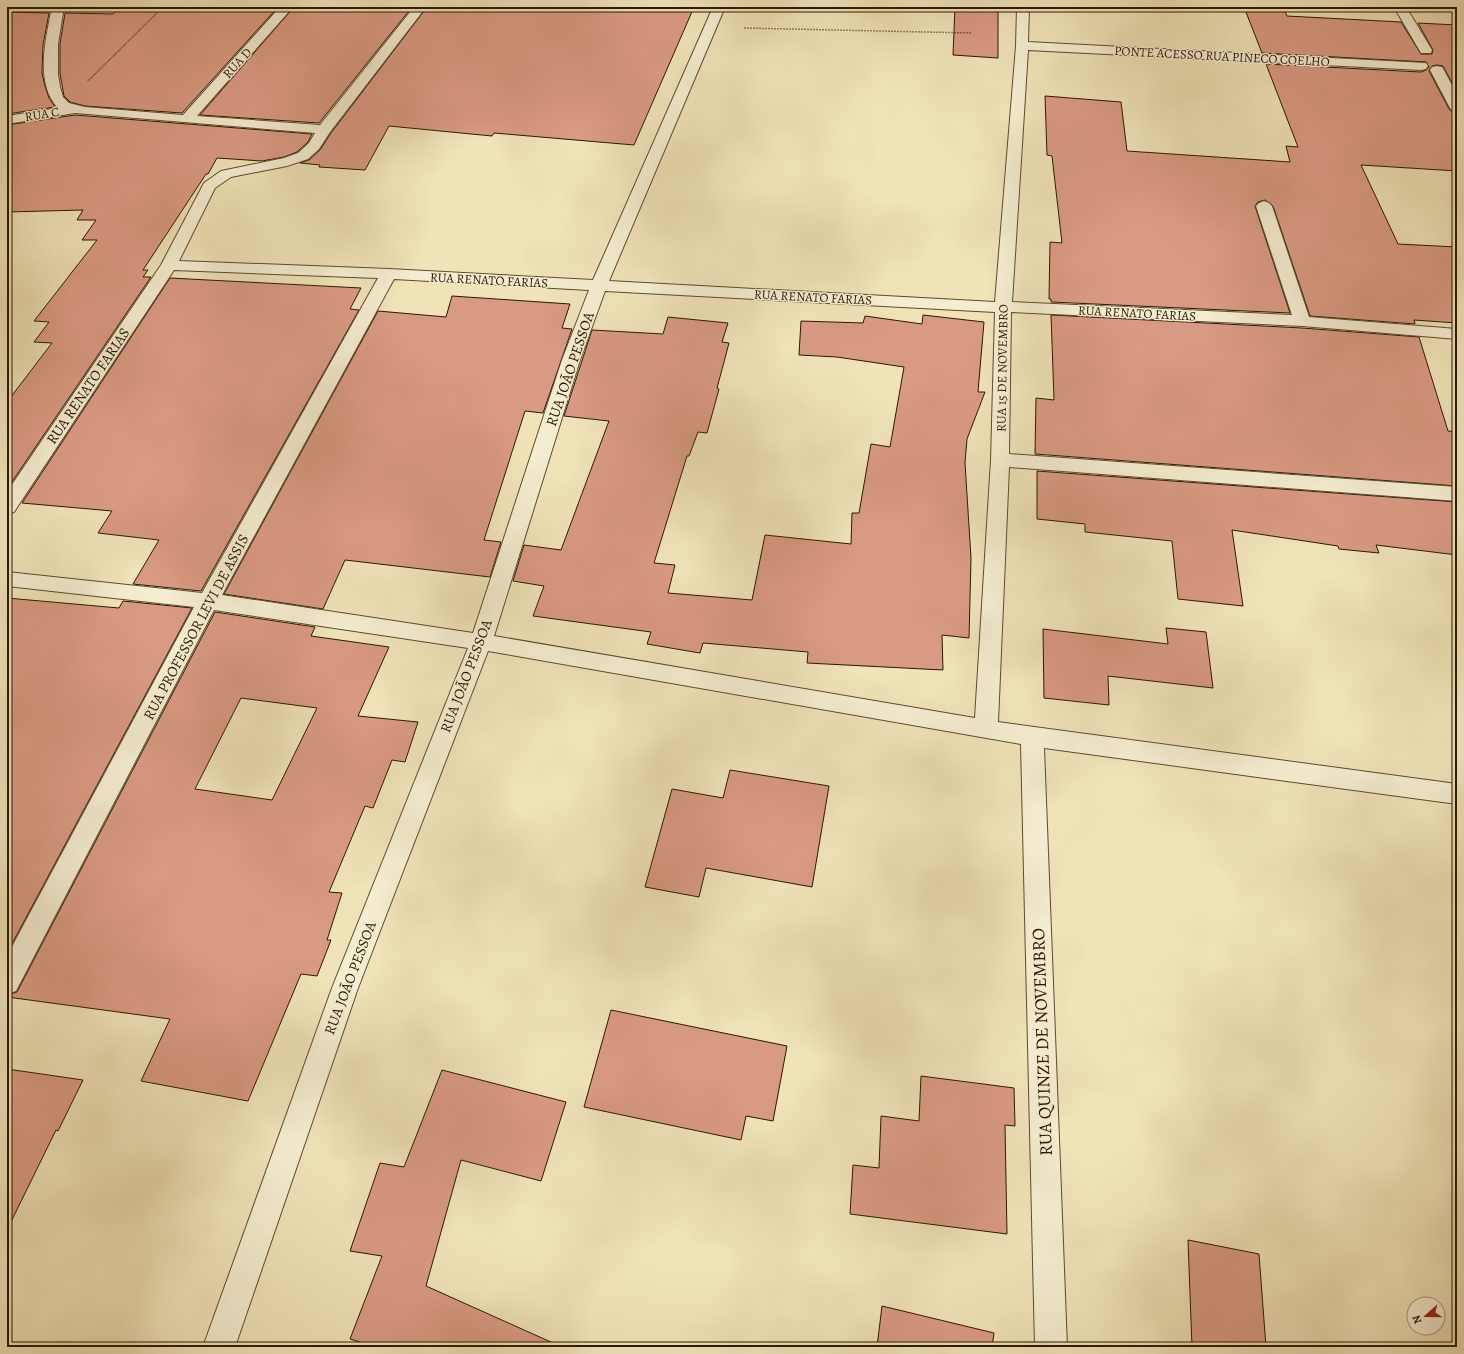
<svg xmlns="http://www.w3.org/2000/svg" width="1464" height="1354" font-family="Alegreya,serif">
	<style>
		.building { fill: #d99a83; stroke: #2a1800; fill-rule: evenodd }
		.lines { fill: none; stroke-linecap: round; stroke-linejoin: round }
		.minor-casing { stroke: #5c4b2e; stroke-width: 2 }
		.path { stroke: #2a1800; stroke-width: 1.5; stroke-dasharray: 0.5 1; stroke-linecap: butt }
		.minor { fill: #f5edd1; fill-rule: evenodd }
		.labels { text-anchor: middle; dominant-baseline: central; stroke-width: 3; stroke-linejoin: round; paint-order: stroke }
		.far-street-label { font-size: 13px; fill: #2a1800; stroke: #f5edd1 }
		.street-label { font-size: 15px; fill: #2a1800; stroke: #f5edd1 }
		.near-street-label { font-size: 18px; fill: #2a1800; stroke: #f5edd1 }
	</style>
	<rect width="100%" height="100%" fill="#f0e3b8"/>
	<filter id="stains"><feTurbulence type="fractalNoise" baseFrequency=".005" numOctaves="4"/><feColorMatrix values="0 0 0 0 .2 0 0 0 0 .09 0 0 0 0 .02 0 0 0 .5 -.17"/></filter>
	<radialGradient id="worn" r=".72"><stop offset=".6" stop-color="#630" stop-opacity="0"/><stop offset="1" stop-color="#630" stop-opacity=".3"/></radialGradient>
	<path class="building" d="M120,7L180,9L182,7H188L236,9L237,7H278L182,113L85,106L70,102L64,96L60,74V44L65,13L113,14Z
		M294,7H412L319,123L200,115Z
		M427,7H694L634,145L494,133L492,136L389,126L365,170L319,167L320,165L300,163L309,160L320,150L331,133Z
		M955,7H998V58L953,55Z
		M1244,7H1283L1287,16L1401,22L1421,54H1432L1433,50L1418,23L1457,25V92L1443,66L1437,65L1432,66L1429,71L1449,109L1452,112L1457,113V171L1361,165L1398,244L1457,247V323L1414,320L1415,324L1310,316L1273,206L1265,200L1258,202L1255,206L1290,313L1051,302V299H1049L1050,242L1062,243L1052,156L1047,155L1045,96L1121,102L1127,151L1290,162L1286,146L1298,147L1266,64L1421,72L1426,70L1429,67L1426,62L1262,53Z
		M7,12L49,13L43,45L42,73L45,86L49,98L55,107L7,114Z
		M75,115L312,134L308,142L297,152L284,157L262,161L217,158L208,174H206L143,270H148L143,277H151L7,489V402L52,343L34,342L49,322L34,321L97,240H82L96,220H77L83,210L7,212V125Z
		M170,278L361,288L350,309L359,310L201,591L133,584L159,540L98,533L112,511L22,503Z
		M452,296L570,304L562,328L572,329L543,413L525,411L484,540L501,542L490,577L345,560L323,609L224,594L378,311L446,317Z
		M923,315L984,322L978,392H985L967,439L965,463L971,558L969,638L942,635L943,670L807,663L808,652L703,643L700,653L647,644L651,632L533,616L544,586L513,581L524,545L561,550L609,421L564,416L592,330L663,334L668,317L728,323L722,342L729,343L717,388L719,389L707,433L698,432L689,456H687L654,563L675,565L668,593L752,600L765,535L851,544L852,513H859L871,444L890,447L904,367L837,357L799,355L801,321L863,323L865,316L922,324Z
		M1051,315L1302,328L1419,337L1448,431L1457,432V486L1035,454L1036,398L1054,400Z
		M1037,471L1457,502V555L1376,545L1379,553L1339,549L1338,546L1232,530L1243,606L1178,599L1172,541L1085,532V524L1037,519Z
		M7,598L119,608L123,601L192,608L7,953Z
		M215,612L315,627L311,636L389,647L358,716L418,722L405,762L392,760L373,808L365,806L329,892L342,893L327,940H331L317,976L301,974L248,1101L141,1081L170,1019L7,997V995L17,992ZM241,698L317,708L272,800L195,789Z
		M1166,628L1206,632L1213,688L1108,676L1109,705L1044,698L1043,629L1168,644Z
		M730,770L829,786L812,887L706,868L699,897L645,887L672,789L723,798Z
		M611,1010L787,1046L773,1121L746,1116L741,1140L584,1107Z
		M7,1069L83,1080L58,1131L56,1130L7,1230Z
		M442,1070L566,1102L541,1181L461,1160L426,1286L562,1347H376L350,1339L382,1256L350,1251L380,1163L404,1167Z
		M921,1076L1014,1088L1015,1126L1005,1125L1007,1234L850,1214L853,1165L879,1168L881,1116L919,1121Z
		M1188,1240L1259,1254L1266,1347H1192Z
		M882,1306L994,1333L992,1347H877Z"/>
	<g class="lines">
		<g class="minor-casing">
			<path id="minor" d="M52,7H64L58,44V74L60,87L63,97L69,103L85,107L183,115L280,7H293L197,116L320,125L414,7H426L330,132L319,149L308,159L287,166L231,177L215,188L179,261L389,269L593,280L713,7H725L609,281L995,302L1016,46L1017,7H1029L1028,42L1426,63L1428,66L1426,69L1421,70L1028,50L1012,302L1292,315L1256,206L1259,203L1264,201L1269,203L1272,206L1309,317L1457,329V339L1302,326L1011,312L1009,454L1457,487V501L1009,467L998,722L1457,784V804L1044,748L1067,1347H1035L1021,744L488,651L358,988L235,1347H203L332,988L468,648L214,610L16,991L7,994V956L194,607L7,586V572L202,593L378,278L174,270L14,512L7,514V492L161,265L204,183L221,171L284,158L298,153L309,143L315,133L75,113L7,124V116L58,108C34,82 46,38 52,7ZM394,279L589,290L562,360L473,633L222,595ZM605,291L995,312L991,460L975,718L494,636L580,360Z
				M1394,7H1406L1432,50L1431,53H1421Z
				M1437,66L1442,67L1444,70L1457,95V112L1452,111L1450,108L1430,70L1432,67Z"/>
		</g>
		<path class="path" d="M744,28L971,33
			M88,81L163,7"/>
		<use href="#minor" class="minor"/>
	</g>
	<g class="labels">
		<g class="far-street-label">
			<text transform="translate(1222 56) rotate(3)">PONTE ACESSO RUA PINECO COELHO</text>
			<text transform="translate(237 63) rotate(-48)">RUA D</text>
			<text transform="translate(42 114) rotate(-9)">RUA C</text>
			<text transform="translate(489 280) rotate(3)">RUA RENATO FARIAS</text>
			<text transform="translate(813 297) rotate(3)">RUA RENATO FARIAS</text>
			<text transform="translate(1137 313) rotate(3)">RUA RENATO FARIAS</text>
			<text transform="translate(1002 368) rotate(-89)">RUA 15 DE NOVEMBRO</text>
		</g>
		<g class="street-label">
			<text transform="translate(570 369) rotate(-71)">RUA JOÃO PESSOA</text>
			<text transform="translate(88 386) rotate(-56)">RUA RENATO FARIAS</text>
			<text transform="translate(196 627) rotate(-62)">RUA PROFESSOR LEVI DE ASSIS</text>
			<text transform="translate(466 676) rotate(-69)">RUA JOÃO PESSOA</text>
			<text transform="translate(350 978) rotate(-69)">RUA JOÃO PESSOA</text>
		</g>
		<g class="near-street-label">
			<text transform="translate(1042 1042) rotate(-92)">RUA QUINZE DE NOVEMBRO</text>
		</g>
	</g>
	<rect width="1464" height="1354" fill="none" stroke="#f0e3b8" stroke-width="24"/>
	<rect x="8" y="8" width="1448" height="1338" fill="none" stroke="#2a1800" stroke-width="2"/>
	<rect x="12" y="12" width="1440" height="1330" fill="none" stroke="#2a1800"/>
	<g transform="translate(1426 1316) rotate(249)"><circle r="19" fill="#f5edd1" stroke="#a4987d"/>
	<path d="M0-3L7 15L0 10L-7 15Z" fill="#8f2418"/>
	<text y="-6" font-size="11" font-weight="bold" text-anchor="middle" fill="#2a1800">N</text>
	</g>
	<rect width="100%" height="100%" filter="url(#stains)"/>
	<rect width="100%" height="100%" fill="url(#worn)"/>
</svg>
